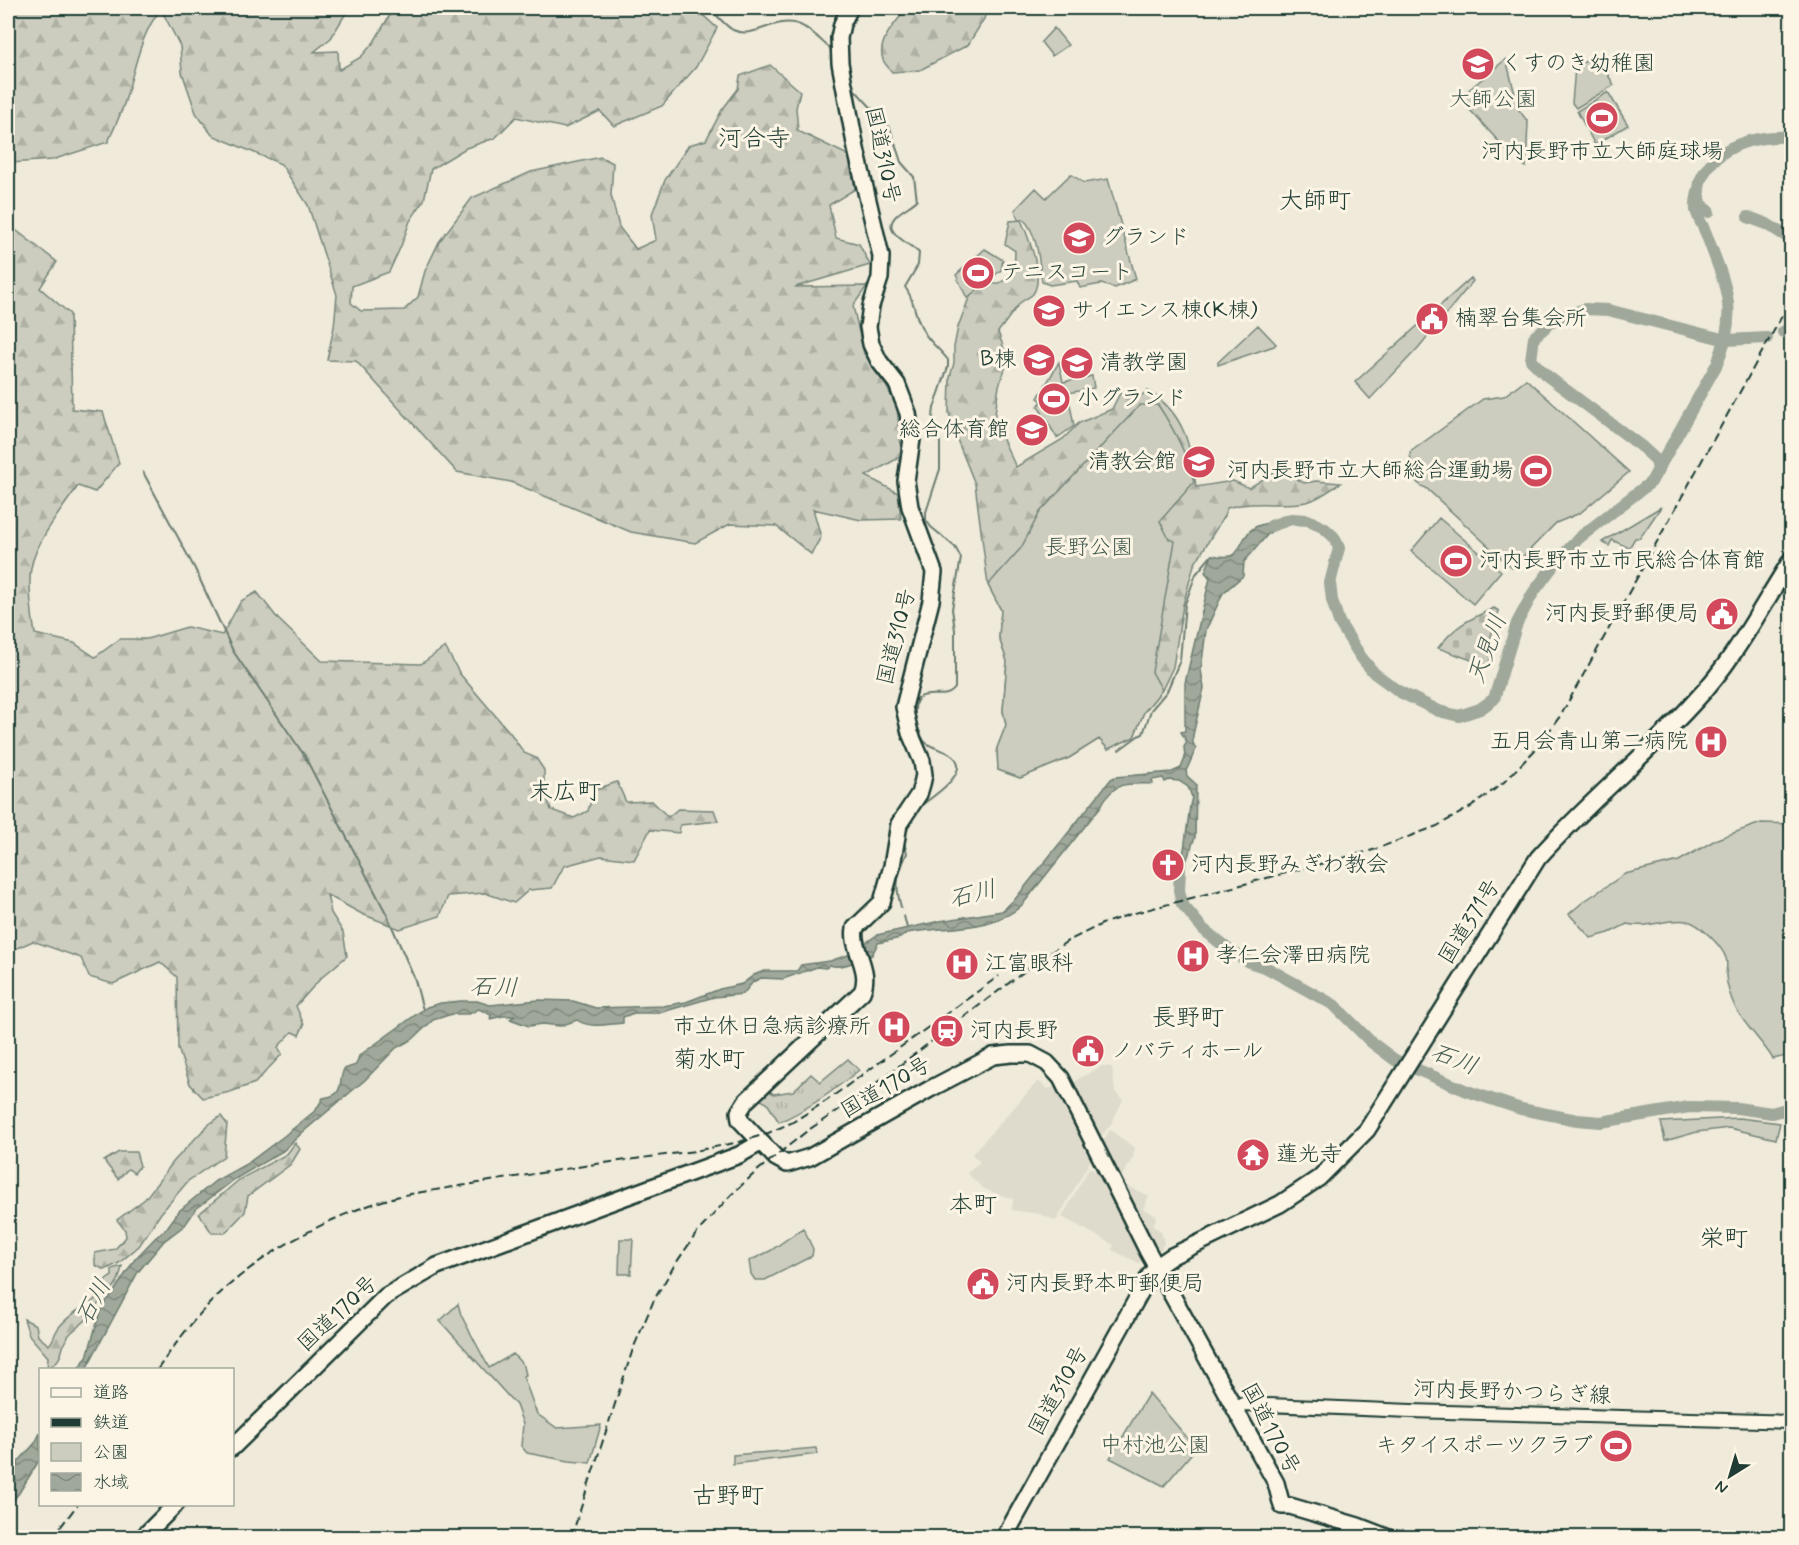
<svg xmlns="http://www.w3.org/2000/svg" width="1799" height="1545" font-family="Mynerve,'Klee One',sans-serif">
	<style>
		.built { fill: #dedbcc }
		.grass { fill: url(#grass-tufts); stroke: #76857a; stroke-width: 1.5 }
		.forest { fill: url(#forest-firs); stroke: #76857a; stroke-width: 1.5 }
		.cemetery { fill: url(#cemetery-stones); stroke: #76857a; stroke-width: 1.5 }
		.green { fill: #cccdbf; stroke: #76857a; stroke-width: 1.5 }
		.water { fill: url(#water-waves); stroke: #6c7d71; stroke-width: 1.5 }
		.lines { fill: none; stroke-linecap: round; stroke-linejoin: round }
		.stream { stroke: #6c7d71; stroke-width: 2 }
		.river { stroke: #9fa89a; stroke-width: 12 }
		.major-casing { stroke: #1f3d34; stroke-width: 16 }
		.highway-casing { stroke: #1f3d34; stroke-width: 20 }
		.major { stroke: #fcf5e5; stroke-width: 12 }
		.highway { stroke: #fcf5e5; stroke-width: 15 }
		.rail { stroke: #1f3d34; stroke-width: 2; stroke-dasharray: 9 4.5; stroke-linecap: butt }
		.labels { text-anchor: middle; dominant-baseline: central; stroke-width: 6; stroke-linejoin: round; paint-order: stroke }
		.poi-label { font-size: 22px; fill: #1f3d34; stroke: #fcf5e5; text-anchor: start }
		.park-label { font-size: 22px; fill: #425a50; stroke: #fcf5e5 }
		.street-label { font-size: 22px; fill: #1f3d34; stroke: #fcf5e5 }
		.neighbourhood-label { font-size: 24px; fill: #1f3d34; stroke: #fcf5e5 }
		.water-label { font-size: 24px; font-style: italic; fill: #455d53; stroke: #fcf5e5 }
	</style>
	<defs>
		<pattern id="grass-tufts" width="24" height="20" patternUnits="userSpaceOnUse" patternTransform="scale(1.5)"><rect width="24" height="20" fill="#cccdbf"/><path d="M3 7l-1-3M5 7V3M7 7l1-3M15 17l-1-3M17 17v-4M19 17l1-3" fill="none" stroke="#afb1a5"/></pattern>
		<pattern id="forest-firs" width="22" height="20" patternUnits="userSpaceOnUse" patternTransform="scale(1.5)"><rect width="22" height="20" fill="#cccdbf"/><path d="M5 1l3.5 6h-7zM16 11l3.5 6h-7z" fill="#afb1a5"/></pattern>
		<pattern id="cemetery-stones" width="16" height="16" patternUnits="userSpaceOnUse" patternTransform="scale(1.5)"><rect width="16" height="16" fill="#cccdbf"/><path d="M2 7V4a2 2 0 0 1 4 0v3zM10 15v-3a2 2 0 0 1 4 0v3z" fill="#afb1a5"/></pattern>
		<pattern id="water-waves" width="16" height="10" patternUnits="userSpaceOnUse" patternTransform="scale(1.5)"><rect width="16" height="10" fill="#9fa89a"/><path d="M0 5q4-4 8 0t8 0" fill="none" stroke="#818a7e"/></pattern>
	</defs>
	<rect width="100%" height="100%" fill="#efeada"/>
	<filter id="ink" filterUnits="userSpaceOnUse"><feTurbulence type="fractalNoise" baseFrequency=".0167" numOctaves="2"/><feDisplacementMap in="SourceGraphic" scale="12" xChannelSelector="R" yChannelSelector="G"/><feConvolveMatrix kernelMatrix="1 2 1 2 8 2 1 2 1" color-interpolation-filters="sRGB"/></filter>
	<g filter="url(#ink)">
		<path class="built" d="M1102,1066L1112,1067L1115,1092L1123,1100L1111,1124L1099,1139L1071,1087L1078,1079Z
			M1038,1081L1048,1089L1056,1086L1093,1156L1056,1221L1040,1214L1012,1210L1013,1199L984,1189L967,1173L980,1162L972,1154Z
			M1110,1130L1135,1148L1133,1157L1121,1178L1117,1177L1102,1144Z
			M1089,1168L1102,1174L1144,1259L1139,1263L1112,1250L1114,1245L1062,1217Z
			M1120,1183L1149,1196L1143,1209L1157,1216L1153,1226L1161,1231L1164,1243L1159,1253H1155Z"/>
		<path class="grass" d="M848,1059L859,1070C833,1091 809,1109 779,1122L767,1103L757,1098L765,1088L774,1094L793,1091L811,1074L820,1082Z"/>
		<path class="forest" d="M8,8H349L331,38L314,52L338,51L339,70L361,57L374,42L394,8H695L717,28L696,67L662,106L614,126L600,111L565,128L516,117L495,138L466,148L431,169L424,200L410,221L401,246L389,272L352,286L351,303L361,311L404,310L418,297L425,271L439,242L472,198L531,172L601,157L613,163L611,195L619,227L636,249L656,240L652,214L665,180L689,145L706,140L722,110L738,89L740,76L770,65L800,91L796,108L798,131L850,156L855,189L829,205L836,238L859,244L870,265L795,287L867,286L853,306L864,354L881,375L897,408L902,456L866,476L898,493L901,519L861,520L813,509L821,537L811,554L776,526L730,524L695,543L631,532L511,482L457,472L356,361L327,360L334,327L337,295L308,205L281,164L212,135L196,113L182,72L180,46L161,9C141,33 136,65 127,94C123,111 115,126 108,142L52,160L10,163L8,162Z
			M907,8H987L984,19L968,45L920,70L892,72C889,68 884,63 883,60C876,40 898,21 907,8Z
			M1021,220C1028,236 1045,277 1033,294C1030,297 1025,299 1021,302C1013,311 1006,322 998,332L1008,360L999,386L994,421L1016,467L1063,439L1079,423L1112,409L1120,393L1139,397L1148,391C1185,413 1191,447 1196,487L1233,481L1249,488L1273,473L1290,475L1304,483L1316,481L1341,483C1331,489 1319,499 1307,502C1281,507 1252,500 1227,508L1224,516L1194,565L1183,605L1173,667L1162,690L1144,712L1134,737L1108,749L1099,739L1069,758L1020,778L998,770L997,748L1006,725L1003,711L1007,661L999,638L1001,610L988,585L975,484L956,437L949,413L950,377L954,363V347L958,327L969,298L980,286L999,283L1014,276L1015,251L1005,244L1010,221Z
			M8,224L57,262L40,288L70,314L72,409L103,412L119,463L95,492L78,486C62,509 36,541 31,568C28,585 32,617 35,634L74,643L95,657L120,639H147L187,627L222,635L241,601L257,592L278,619L322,661L421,664L445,647L460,674L511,734L524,753L536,758L544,770V787L551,810L574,818L588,811L594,790L617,782L626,802L652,801L668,817L678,809L714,810L718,821L680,825L679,833L650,830L634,860L601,856L564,866L552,888L529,890L514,903L485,893L448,896L440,916L400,929L362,914L327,895L331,913L343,932L347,956L321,978L296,1006L304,1025L299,1035L292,1032L278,1047L282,1054L255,1083L230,1092L203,1098L190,1084L178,1048L177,977L160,962L113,984L89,977L81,958L33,941L8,952Z
			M221,1116L227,1124L224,1156L188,1181L161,1213L139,1246L119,1263L105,1270L95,1265V1253L115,1249L126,1237L125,1230L117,1220L145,1199L174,1161L208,1125Z
			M295,1143L300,1149L291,1164L248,1196L245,1212L225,1233H212L199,1214L240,1179L287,1154Z
			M119,1152H136L140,1166L134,1173L128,1169L118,1179L104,1161Z
			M122,1266C119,1285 113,1288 101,1301C96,1305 94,1311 90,1316C84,1323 75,1328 69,1335C58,1348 68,1356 47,1369L48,1357L29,1335L24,1319L36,1325L38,1336L49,1345C54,1340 53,1338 56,1332C60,1324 72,1314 80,1309C89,1303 97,1302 99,1289L104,1286L106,1280L112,1276V1269Z"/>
		<path class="cemetery" d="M1494,608L1499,611L1488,646L1492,653L1488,666L1438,648C1456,625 1468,620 1494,608Z"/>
		<path class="green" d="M1054,28L1068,45L1052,56L1041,42Z
			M1596,55L1614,85L1576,108L1572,103L1575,67Z
			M1506,59L1519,110L1528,122L1526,167L1511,155L1459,98Z
			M1608,92L1628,125L1595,145L1577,111Z
			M1071,174L1084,183L1108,179L1136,279L1115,288L1101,284L1080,288L1077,281L1050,285L1042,282C1039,262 1038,233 1023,219H1018L1015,210L1036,188L1046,198Z
			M985,249L1003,260L1001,270L967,298L956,275Z
			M1471,278L1473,281L1418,348L1370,399L1355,382Z
			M1258,325L1276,344L1274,346L1218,365V362Z
			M1059,362L1063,382L1092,376L1094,388L1068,393L1074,426L1057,438L1038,406L1042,401L1038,398Z
			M1526,379L1629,472L1580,513L1556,523L1512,568L1426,488C1410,483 1412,467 1410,452L1483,399L1504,396Z
			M1140,405H1158C1174,429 1187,453 1194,482L1160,521L1169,539L1175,541L1152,672L1162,690L1144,712L1134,737L1108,749L1099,739L1069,758L1020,778L998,770L997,748L1006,725L1003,711L1007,661L999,638L1001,610L988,585L1021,548L1040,512Z
			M1661,507L1640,538H1635L1629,548L1612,540L1609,546L1602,542Z
			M1439,518L1501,571L1473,604L1411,551Z
			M1761,823L1791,824V1055L1773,1059C1762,1041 1745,1026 1735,1007C1731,998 1727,987 1726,976C1726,971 1728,963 1726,958C1722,946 1699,923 1687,921C1667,918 1647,929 1627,924L1609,933L1591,938L1569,914L1583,902L1625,874L1679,861L1717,839Z
			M1739,1118L1780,1123L1776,1139L1729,1128L1697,1132L1665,1141L1661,1122Z
			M803,1228L813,1249L812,1256L765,1280H755L751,1274L749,1261L770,1251Z
			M620,1239H633L631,1274H619Z
			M458,1304L461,1315L489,1368L513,1354L524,1366L526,1375L523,1376L537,1414L557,1428L601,1425L590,1463L569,1461L527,1453L521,1446L523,1424L516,1405L440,1321Z
			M1149,1393L1196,1448L1164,1486L1110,1458Z
			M816,1448L817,1454L733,1464V1455Z"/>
		<path class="water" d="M1286,521L1268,534L1244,562L1243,576L1223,593L1206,630L1201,670L1204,688L1193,735V743L1196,749L1186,771L1187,776L1196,784L1195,837L1183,870L1180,885L1176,883L1178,866L1184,850L1190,806L1192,797L1188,787L1179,781L1169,780L1165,782L1163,778L1152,780L1153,784C1128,783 1114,781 1101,806L1023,904C995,932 944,926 907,933L900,938L878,943L872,955C859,959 842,970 830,965L826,968L817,967L783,979L761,978L753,982L743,994L714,997L659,1013H634L623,1017V1023C608,1024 590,1029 577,1020L560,1026L543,1024L529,1026L510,1019L515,1016H503L490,1019L491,1015L479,1009L469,1014H452L433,1020L413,1039L396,1048L365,1080L303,1132L283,1151L235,1179L196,1209L185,1225L164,1241L138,1272L86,1369L77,1370L87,1357L101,1308L113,1293L135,1259L156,1237L166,1229L179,1211L215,1181L248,1163L284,1136L316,1110L323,1098C346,1095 337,1084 344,1069L356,1065L359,1056L418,1013L427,1007L441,1003L461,1001H477L490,1005L539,1000L573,1001L596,1008L663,1006L686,1002L720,989L742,984L754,975L764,971H797L801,965L830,961L848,955L877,935L940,921L1002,911L1016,898L1111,779L1115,777L1172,772L1181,768L1185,758L1184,747L1187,742L1181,732L1185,731V683L1210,578L1205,572L1212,555C1243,561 1234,550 1249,532C1258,522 1273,523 1286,521Z
			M40,1433V1459L19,1493L8,1507C7,1493 3,1471 18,1466V1462L35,1443Z"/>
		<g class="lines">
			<path class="stream" d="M710,8C717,15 724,25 733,30C755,41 778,12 804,27C815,33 824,44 833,51
				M850,77L855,90L890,128L901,162L914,177L917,200C911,206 903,209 897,215C879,232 909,242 919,253L918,265L905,287C913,297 914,310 919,322C925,339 938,347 948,360V367L934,408L933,417L940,443V469L926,512V520L931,527L955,547L961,558L952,609L955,630V688C946,701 930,690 918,698C914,707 913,715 917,725C919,731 921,737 925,742C931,748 942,749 950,754C976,770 932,797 919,807
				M143,472L195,569L233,651L304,755L387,915L415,980L423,1010
				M1119,750L1138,736L1143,734L1151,710L1167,691L1180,660L1185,604L1196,574L1212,555
				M901,907C894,883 898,874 907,853L903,840
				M904,916L907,928"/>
			<path class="river" d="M1699,192L1701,203L1709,212
				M1748,217L1767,224L1792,240
				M1783,332L1792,328
				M1658,471L1656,460L1641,446L1546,375L1531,360L1534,337L1554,320L1585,309L1608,310L1726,340L1767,338
				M1271,526L1291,519L1308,520L1324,528L1334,537L1339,548L1330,583L1332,600L1339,622L1361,657L1374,673L1400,692L1439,711L1459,716L1480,709L1494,699L1517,623L1533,593L1554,565L1579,538L1651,482L1717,364C1739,309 1726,287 1707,236C1704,227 1698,219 1696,210C1695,203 1697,198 1698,192C1700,188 1699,183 1701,179C1717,144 1757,135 1792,137
				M1180,869L1179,890L1182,904L1203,929L1230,951L1249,962L1267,968L1334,1005L1371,1042L1395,1060L1467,1091L1521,1109L1577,1120L1601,1122L1689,1107L1737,1108L1772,1113L1782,1110L1792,1113"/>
			<g class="major-casing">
				<path id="major" d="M1233,1406L1242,1404L1411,1411L1792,1422"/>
			</g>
			<g class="highway-casing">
				<path id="highway" d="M850,8L842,24L839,38L840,63L856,149L881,256L880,278L871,306L868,327L871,344L879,361L897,384L908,413L912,439L906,481L910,507L934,572L931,601L904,707L910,733L922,761L924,775L922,784L919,794L899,824L892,866L882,902L855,928C851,950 872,969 862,992L746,1101L739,1112L740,1120L776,1158L787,1164L810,1157L930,1089L993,1056L1011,1054H1030L1047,1063L1061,1078L1147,1250L1276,1483L1282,1506H1290L1358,1526L1389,1538
					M232,1448L386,1296L437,1266L739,1155L760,1143
					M142,1538L176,1504
					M1004,1538L1150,1275L1156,1267L1172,1256L1280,1204L1319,1178L1367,1130L1538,858C1588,802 1647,755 1697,699C1735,659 1762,605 1792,559"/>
			</g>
			<use href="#major" class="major"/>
			<use href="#highway" class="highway"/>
			<path class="rail" d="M157,1370C174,1346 191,1322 212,1301C261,1252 337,1211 404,1195L596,1164L695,1151L739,1142L766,1134L793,1122L826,1101L999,976
				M52,1538L78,1504
				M571,1538L633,1349L654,1300L674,1266L696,1234L731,1195L757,1171L807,1131L855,1099L1025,971L1066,942L1102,924L1131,914L1373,850L1437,826L1471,807L1503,783L1535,750L1561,715L1792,298"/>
		</g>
	</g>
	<defs>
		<g id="school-disc" transform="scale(1.725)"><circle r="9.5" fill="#d1495b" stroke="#fcf5e5"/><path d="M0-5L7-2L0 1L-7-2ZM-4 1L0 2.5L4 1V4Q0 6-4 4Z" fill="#fff"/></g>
		<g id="stadium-disc" transform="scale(1.725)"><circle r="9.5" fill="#d1495b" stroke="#fcf5e5"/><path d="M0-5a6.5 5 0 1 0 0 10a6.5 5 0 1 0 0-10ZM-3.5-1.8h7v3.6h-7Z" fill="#fff"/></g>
		<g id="civic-disc" transform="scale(1.725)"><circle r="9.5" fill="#d1495b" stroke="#fcf5e5"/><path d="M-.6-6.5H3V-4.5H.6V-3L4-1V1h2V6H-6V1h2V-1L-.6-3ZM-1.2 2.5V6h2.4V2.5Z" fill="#fff"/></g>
		<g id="hospital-disc" transform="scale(1.725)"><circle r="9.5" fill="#d1495b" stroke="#fcf5e5"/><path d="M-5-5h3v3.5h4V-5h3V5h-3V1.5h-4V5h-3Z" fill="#fff"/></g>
		<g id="church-disc" transform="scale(1.725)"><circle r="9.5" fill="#d1495b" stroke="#fcf5e5"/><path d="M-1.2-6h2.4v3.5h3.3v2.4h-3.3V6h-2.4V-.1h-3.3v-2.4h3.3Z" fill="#fff"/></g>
		<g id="station-disc" transform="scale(1.725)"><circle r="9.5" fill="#d1495b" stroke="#fcf5e5"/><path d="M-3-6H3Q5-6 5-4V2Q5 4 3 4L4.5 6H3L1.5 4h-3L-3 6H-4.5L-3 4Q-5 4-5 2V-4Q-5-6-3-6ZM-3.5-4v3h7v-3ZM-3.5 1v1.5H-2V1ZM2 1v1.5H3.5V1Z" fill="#fff"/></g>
		<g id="temple-disc" transform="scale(1.725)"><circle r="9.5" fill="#d1495b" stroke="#fcf5e5"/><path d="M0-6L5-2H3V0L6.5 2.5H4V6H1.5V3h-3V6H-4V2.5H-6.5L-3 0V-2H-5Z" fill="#fff"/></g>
	</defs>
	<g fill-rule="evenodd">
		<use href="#school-disc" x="1478" y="64"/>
		<use href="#stadium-disc" x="1602" y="118"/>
		<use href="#school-disc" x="1079" y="238"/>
		<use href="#stadium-disc" x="978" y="273"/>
		<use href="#school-disc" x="1049" y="311"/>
		<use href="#civic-disc" x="1432" y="319"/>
		<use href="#school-disc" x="1039" y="360"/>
		<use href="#school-disc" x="1077" y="363"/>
		<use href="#stadium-disc" x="1054" y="399"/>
		<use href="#school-disc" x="1032" y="430"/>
		<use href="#school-disc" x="1199" y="462"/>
		<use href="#stadium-disc" x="1536" y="471"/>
		<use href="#stadium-disc" x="1456" y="561"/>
		<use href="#civic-disc" x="1722" y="614"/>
		<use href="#hospital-disc" x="1711" y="742"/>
		<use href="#church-disc" x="1168" y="865"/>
		<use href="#hospital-disc" x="1193" y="956"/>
		<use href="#hospital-disc" x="962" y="964"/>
		<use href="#hospital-disc" x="894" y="1027"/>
		<use href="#station-disc" x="947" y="1031"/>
		<use href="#civic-disc" x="1088" y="1051"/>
		<use href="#temple-disc" x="1253" y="1155"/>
		<use href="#civic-disc" x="983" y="1284"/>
		<use href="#stadium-disc" x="1616" y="1446"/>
	</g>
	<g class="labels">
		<g class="poi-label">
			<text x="1501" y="64">くすのき幼稚園</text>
			<text x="1602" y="152" text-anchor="middle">河内長野市立大師庭球場</text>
			<text x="1102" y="238">グランド</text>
			<text x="1001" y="273">テニスコート</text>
			<text x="1072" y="311">サイエンス棟(K棟)</text>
			<text x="1455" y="319">楠翠台集会所</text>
			<text x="1016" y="360" text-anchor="end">B棟</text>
			<text x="1100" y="363">清教学園</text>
			<text x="1077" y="399">小グランド</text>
			<text x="1009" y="430" text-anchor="end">総合体育館</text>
			<text x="1176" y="462" text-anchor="end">清教会館</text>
			<text x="1513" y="471" text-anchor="end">河内長野市立大師総合運動場</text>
			<text x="1479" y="561">河内長野市立市民総合体育館</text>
			<text x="1699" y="614" text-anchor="end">河内長野郵便局</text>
			<text x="1688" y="742" text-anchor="end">五月会青山第二病院</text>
			<text x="1191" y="865">河内長野みぎわ教会</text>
			<text x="1216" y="956">孝仁会澤田病院</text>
			<text x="985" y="964">江富眼科</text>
			<text x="871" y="1027" text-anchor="end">市立休日急病診療所</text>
			<text x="970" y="1031">河内長野</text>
			<text x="1111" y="1051">ノバティホール</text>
			<text x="1276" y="1155">蓮光寺</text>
			<text x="1006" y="1284">河内長野本町郵便局</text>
			<text x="1593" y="1446" text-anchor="end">キタイスポーツクラブ</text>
		</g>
		<g class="park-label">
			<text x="1493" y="100">大師公園</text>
			<text x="1089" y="548">長野公園</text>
			<text x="1155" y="1446">中村池公園</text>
		</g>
		<g class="street-label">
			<text transform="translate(882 155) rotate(78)">国道310号</text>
			<text transform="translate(897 637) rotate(-76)">国道310号</text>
			<text transform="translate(1470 922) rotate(-58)">国道371号</text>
			<text transform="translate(886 1088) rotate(-30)">国道170号</text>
			<text transform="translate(338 1314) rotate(-43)">国道170号</text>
			<text transform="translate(1059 1391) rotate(-61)">国道310号</text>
			<text transform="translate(1512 1393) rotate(2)">河内長野かつらぎ線</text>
			<text transform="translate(1270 1429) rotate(62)">国道170号</text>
		</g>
		<g class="neighbourhood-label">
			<text x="754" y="139">河合寺</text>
			<text x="1315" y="201">大師町</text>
			<text x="565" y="792">末広町</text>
			<text x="1188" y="1018">長野町</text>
			<text x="709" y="1060">菊水町</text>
			<text x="973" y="1205">本町</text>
			<text x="1724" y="1239">栄町</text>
			<text x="728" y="1496">古野町</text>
		</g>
		<g class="water-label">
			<text transform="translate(1488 649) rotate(-70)">天見川</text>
			<text transform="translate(973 895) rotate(-14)">石川</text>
			<text transform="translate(494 988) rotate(2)">石川</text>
			<text transform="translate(1454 1060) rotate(21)">石川</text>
			<text transform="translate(94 1302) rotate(-62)">石川</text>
		</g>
	</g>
	<rect width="1799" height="1545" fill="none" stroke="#fcf5e5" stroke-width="30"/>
	<rect x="15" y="15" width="1769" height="1515" fill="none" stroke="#1f3d34" stroke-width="2" filter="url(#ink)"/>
	<rect x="39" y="1368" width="195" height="138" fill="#fcf5e5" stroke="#a4ab9e" stroke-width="1.5"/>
	<rect x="51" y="1388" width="30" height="9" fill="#fcf5e5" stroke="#a4ab9e" stroke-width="1.5"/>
	<text x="93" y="1398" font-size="18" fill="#1f3d34">道路</text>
	<rect x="51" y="1418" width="30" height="9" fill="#1f3d34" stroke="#a4ab9e" stroke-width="1.5"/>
	<text x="93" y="1428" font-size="18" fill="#1f3d34">鉄道</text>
	<rect x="51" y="1443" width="30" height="18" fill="#cccdbf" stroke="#a4ab9e" stroke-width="1.5"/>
	<text x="93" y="1458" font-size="18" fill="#1f3d34">公園</text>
	<rect x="51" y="1473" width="30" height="18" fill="url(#water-waves)" stroke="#a4ab9e" stroke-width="1.5"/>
	<text x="93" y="1488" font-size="18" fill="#1f3d34">水域</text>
	<g transform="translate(1730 1476) rotate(217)" stroke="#fcf5e5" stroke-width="4.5" paint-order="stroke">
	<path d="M0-4.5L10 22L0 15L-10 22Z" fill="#1f3d34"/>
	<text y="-9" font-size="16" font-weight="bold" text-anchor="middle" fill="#1f3d34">N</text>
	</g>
</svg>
